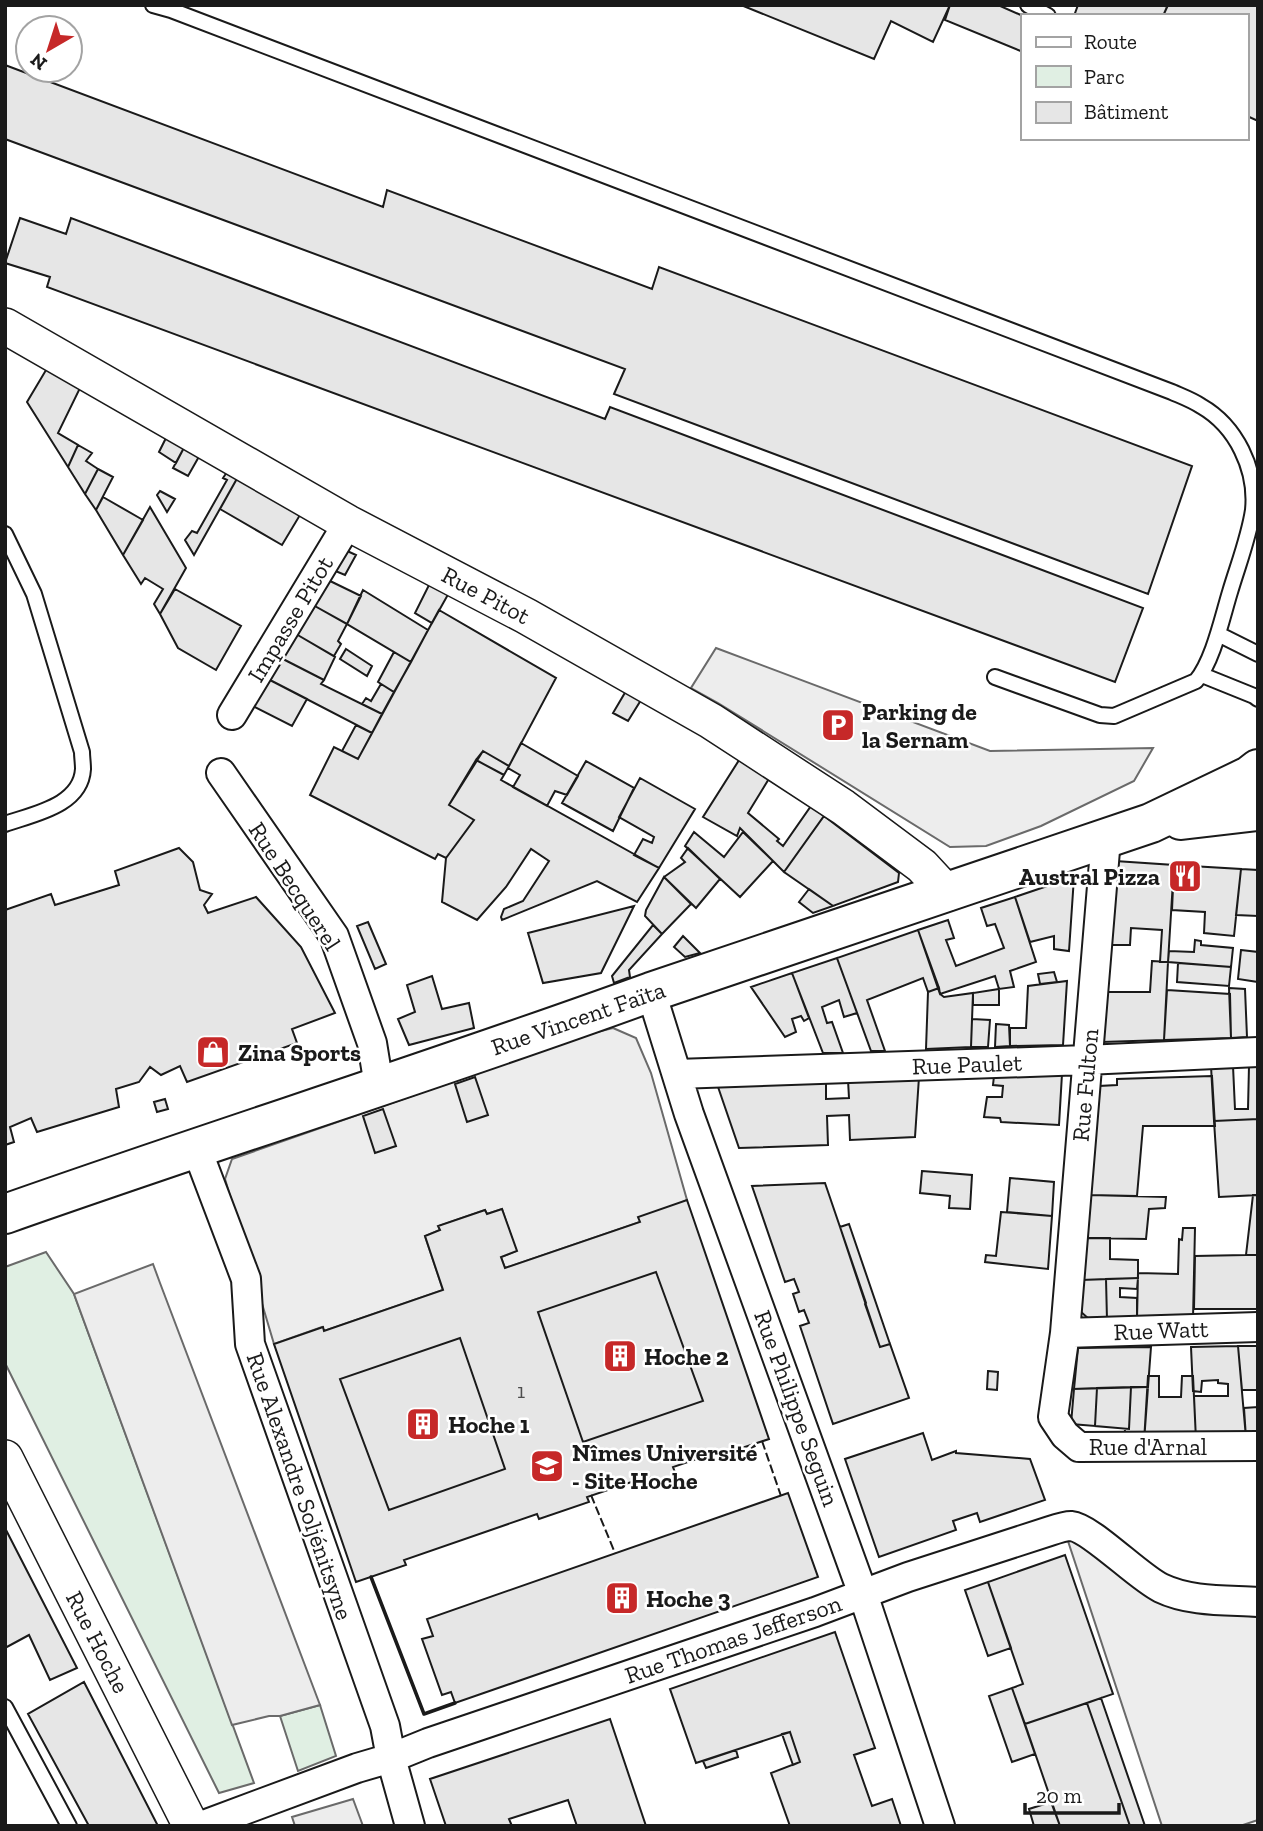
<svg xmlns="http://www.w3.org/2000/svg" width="1263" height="1831" font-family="'Zilla Slab',serif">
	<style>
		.green { fill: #e0efe3; stroke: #6a6a6a; stroke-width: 2 }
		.parking { fill: #ededed; stroke: #6a6a6a; stroke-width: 2 }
		.building { fill: #e6e6e6; stroke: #1a1a1a; stroke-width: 2; fill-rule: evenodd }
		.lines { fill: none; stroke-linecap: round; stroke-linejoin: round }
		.service-casing { stroke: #1a1a1a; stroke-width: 18 }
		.minor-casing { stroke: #1a1a1a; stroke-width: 32 }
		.tertiary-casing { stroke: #1a1a1a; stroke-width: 38 }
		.secondary-casing { stroke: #1a1a1a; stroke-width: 42 }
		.service { stroke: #fff; stroke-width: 14 }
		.minor { stroke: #fff; stroke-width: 28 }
		.tertiary { stroke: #fff; stroke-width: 35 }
		.secondary { stroke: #fff; stroke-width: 38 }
		.fence { stroke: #1a1a1a; stroke-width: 2; stroke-dasharray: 9 3.5; stroke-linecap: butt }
		.wall { stroke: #1a1a1a; stroke-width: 3.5 }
		.labels { text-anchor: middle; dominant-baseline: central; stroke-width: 5; stroke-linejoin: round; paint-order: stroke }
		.number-label { font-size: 21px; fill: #4d4d4d }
		.street-label { font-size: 24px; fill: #1a1a1a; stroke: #fff }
		.poi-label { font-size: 24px; font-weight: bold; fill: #1a1a1a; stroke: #fff; text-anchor: start }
	</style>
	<rect width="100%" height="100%" fill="#fff"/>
	<path class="green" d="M46,1252L74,1294L254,1783L219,1793L5,1363V1267Z
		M320,1705L336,1756L298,1771L280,1716Z"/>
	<path class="parking" d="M716,648L990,751L1153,748L1134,781L1041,826L986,846L950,847L718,703L691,688Z
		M613,1028L636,1038L651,1073L687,1200L640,1222L505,1268L501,1257L516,1251L502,1209L487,1214L485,1210L439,1226L440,1230L425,1236L443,1290L324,1331L322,1327L274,1344L225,1179L232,1159L589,1034Z
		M153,1264L160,1283L320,1705L280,1716H269L232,1725L74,1294Z
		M1066,1535L1188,1609L1258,1617V1820L1240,1826H1162Z
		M353,1799L363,1826H295L292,1817Z"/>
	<path class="building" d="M741,5H950L933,42L891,21L874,59Z
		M950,5H998L1023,16V52L945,20Z
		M1078,5H1163L1167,7L1163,16H1074Z
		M1168,5H1258V121L1247,116V16H1163Z
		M5,65L383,207L387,190L652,289L659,267L1192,466L1148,594L614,394L625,369L5,139Z
		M20,218L66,234L71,218L605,419L610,407L1143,608L1115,682L47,287L50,277L5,263Z
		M49,365L82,384L58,433L78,445L68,467L27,402Z
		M168,434L186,444L176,463L159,452Z
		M186,444L201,453L188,476L173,468Z
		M78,445L92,453L86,461L98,469L85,494L68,467Z
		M98,469L113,477L96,510L85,494Z
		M229,469L239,475L194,555L185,540L192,531L197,533L227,480L223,478Z
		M239,475L303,510L282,545L220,509Z
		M160,491L175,499L167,512L157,495Z
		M103,497L143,520L123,555L96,510Z
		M150,507L186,568L160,614L154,604L163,589L145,578L141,584L123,555Z
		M345,550L356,555L345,575L333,570Z
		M328,580L361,596L347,624L313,605Z
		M431,581L450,591L432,623L415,613Z
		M175,589L241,626L216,670L178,648L160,614Z
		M363,590L428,630L411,662L347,624Z
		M313,605L347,624L338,641L341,644L334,656L296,634Z
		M439,610L556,678L509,766L483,751L449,805L474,820L446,858L438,854L435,859L310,795L334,747L358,759Z
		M296,634L335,657L324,680L281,658Z
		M346,649L372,666L367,676L340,659Z
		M394,652L411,662L394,692L378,682Z
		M281,658L324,680L321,684L382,714L372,733L268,679Z
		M268,679L307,699L292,726L253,706Z
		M381,684L394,692L382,714L362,704L366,698L371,701Z
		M626,691L641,700L628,721L613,713Z
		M356,725L372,733L358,759L342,751Z
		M521,743L578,776L567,795L555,791L547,806L513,787L520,775L508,768Z
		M483,751L509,766L504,775L476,760Z
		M741,757L770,777L748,813L779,839L777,841L783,846L811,806L824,816L784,872L740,828L737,836L703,817Z
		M476,760L504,775L501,780L659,868L637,902L597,881L502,920L501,917L504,909L523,901L549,861L531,849L506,887L477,920L442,902L446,858L474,820L449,805Z
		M586,761L634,788L613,831L562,803Z
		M640,778L695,809L659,868L634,855L643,839L652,843L654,837L619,817Z
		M824,816L899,873L898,882L833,906L784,872Z
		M694,832L724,857L743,832L773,861L740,897L685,846Z
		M179,848L193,862L200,890L212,894L204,905L208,913L256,897L301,947L335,1013L292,1029L297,1043L187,1082L180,1066L161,1075L150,1067L139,1082L116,1089L119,1107L37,1132L31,1118L10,1127L14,1142L5,1145V910L51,894L55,905L119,885L115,871Z
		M688,848L720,879L696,908L664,877L685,862L681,858Z
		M1115,861L1174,865L1168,962H1160L1162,930L1131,928L1130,945H1109Z
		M1174,865L1241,869L1234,936L1204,933L1205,912L1172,910Z
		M1241,869L1258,870V916L1236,915Z
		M664,877L691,904L662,934L645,916L646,910Z
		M1074,877L1069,951L1054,949V936L1030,942L1015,897Z
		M809,889L833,906L813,913L799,902Z
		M1015,897L1036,962L1010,971L1014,987L999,989L995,976L940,994L918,930L948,920L954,938L946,940L956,966L1004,948L995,924L987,926L981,908Z
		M634,906L601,973L543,983L528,933Z
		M368,922L386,964L375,969L357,926Z
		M653,925L662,934L629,970L630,977L614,983L612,976Z
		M918,930L939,988L928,992L923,978L867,1000L885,1051H871L837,958Z
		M683,936L700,953L685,957L674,947Z
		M1195,940L1201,941V945L1233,948L1231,967L1168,962L1169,951L1194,952Z
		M1241,950L1258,952V982L1238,979Z
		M837,958L857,1013L844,1017L839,1000L822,1007L827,1023L832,1022L843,1053H823L792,973Z
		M1152,961L1168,962L1164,1040L1102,1042L1106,992H1150Z
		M1178,963L1231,967L1229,986L1177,982Z
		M1054,972L1057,982L1040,984L1038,974Z
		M792,973L809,1018L804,1021L801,1016L792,1019L796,1032L785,1037L751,987Z
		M432,976L442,1009L469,1003L474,1028L409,1045L398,1019L415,1012L407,985Z
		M1067,981L1063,1045L1010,1046V1028H1026L1028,986Z
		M939,988L940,994L944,997L973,993L971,1047L926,1049L928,992Z
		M1229,988L1245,989L1247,1037L1231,1038Z
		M999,989V1005H973V993Z
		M1167,990L1230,994L1231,1038L1164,1040Z
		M972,1019L990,1020L988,1047H971Z
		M996,1024L1009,1025L1010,1046L995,1047Z
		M1258,1065V1119L1214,1121L1211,1066H1233L1235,1109H1248L1249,1066Z
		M1062,1074L1059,1125L1001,1122L1000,1118L984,1117L987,1097H1002L1003,1086L993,1085L994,1076Z
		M1212,1076L1215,1126H1143L1137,1196L1090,1195L1099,1086L1117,1085V1079Z
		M475,1077L488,1115L467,1122L455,1084Z
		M919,1077L915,1137L850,1140L849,1115L827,1116L828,1145L739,1148L717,1084L826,1080V1099L849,1098L848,1080Z
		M165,1099L168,1109L157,1112L154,1102Z
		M383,1109L396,1146L375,1153L363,1116Z
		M1258,1119V1195L1219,1197L1214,1121Z
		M922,1171L972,1175L970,1209L949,1208L950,1196L920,1193Z
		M1010,1178L1054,1182L1052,1216L1007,1212Z
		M825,1183L866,1303L865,1304L880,1347L890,1344L909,1398L833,1424L800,1326L809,1323L804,1310L799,1312L793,1294L799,1292L794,1279L785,1282L752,1186Z
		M1090,1195L1166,1197L1165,1208L1149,1209L1146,1239L1086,1238Z
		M1253,1195H1258V1255H1246Z
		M687,1200L769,1439L721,1455L720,1451L673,1467L677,1478L653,1487L649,1476L587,1497L589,1502L539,1519L537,1514L404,1560L406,1565L356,1582L274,1344L323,1327L324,1331L443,1290L425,1236L440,1230L438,1226L485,1210L487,1214L502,1209L517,1251L501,1257L505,1268L640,1222L638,1217ZM656,1272L703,1401L583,1442L538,1312ZM460,1338L505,1469L389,1510L340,1379Z
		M1001,1212L1052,1216L1048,1269L985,1262L986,1255L996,1256Z
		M849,1224L890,1344L880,1347L840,1227Z
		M1183,1228H1195L1193,1319H1137L1138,1273L1178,1274L1179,1239L1182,1240Z
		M1086,1238H1110V1259L1138,1260V1278L1082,1280Z
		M1246,1255H1258V1309H1194L1195,1256Z
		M656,1272L703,1401L583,1442L538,1312Z
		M1138,1278L1137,1289L1120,1288V1297L1137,1298V1319L1107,1320L1106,1279Z
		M1106,1279L1107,1320H1090L1080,1311L1082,1280Z
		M460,1338L505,1469L389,1510L340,1379Z
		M1238,1346L1246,1438L1196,1440L1194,1396H1228V1384L1218,1383V1380L1202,1381L1201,1392L1193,1391L1191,1347Z
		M1238,1346H1258V1390H1242Z
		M1151,1347L1148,1387L1074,1389L1078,1348Z
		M988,1371L998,1372L997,1390L987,1389Z
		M1148,1376H1159V1397H1181L1182,1376H1193L1196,1440L1144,1442Z
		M1131,1387L1129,1429L1095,1426L1097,1388Z
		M1131,1387H1148L1144,1442L1124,1443L1125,1429H1129Z
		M1097,1388L1095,1426L1071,1424L1074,1389Z
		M1258,1407V1438H1246L1244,1408Z
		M923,1433L932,1460L956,1451V1453L1030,1459L1045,1500L980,1522L977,1513L953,1521L956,1530L879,1557L845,1459Z
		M788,1493L818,1577L455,1703L451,1692L442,1695L422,1639L433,1636L427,1619Z
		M5,1528L77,1668L50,1680L29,1635L5,1648Z
		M1065,1555L1113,1694L1025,1724L1012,1688L1023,1684L988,1582Z
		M988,1582L1011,1648L988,1656L965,1590Z
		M835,1632L875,1748L854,1755L872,1806L892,1799L901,1826H790L771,1773L800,1762L790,1732L696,1763L670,1689Z
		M84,1682L158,1826H89L28,1714Z
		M1012,1688L1035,1754L1012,1762L989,1696Z
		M1101,1698L1145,1826H1130L1087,1703Z
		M1087,1703L1130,1826H1060L1025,1724Z
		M610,1719L646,1826H577L568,1800L509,1819L512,1826H446L430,1779Z
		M790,1732L800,1762L793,1765L782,1734Z
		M736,1750L738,1757L706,1768L703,1761Z
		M1051,1802L1060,1826H1034L1029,1809Z"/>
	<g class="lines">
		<g class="service-casing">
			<path id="service" d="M153,5L171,10L1172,392C1181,396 1192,400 1201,406C1236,426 1257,469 1253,510C1249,537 1238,565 1230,592C1222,618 1213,661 1196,681L1114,716L1100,715L995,677
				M1028,5L1048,16
				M5,534L34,594L82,752C82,757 83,763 83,769C81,806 33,814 5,824
				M1218,634L1258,654
				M1202,675L1254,696L1258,699
				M5,1707L69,1826"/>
		</g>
		<g class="minor-casing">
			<path id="minor" d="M232,715L348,523
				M221,773L334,936L372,1043L379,1086
				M1106,838L1065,1333L1053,1417L1065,1435L1079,1447L1258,1446
				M651,992L689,1114L863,1594L940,1826
				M677,1074L1086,1060L1258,1052
				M196,1147L246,1279L250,1344L385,1726L391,1758L410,1826
				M1065,1333L1258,1327
				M201,1826L357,1768L391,1758L428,1743L815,1612L908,1577L1050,1531C1056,1529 1065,1526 1071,1526C1091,1528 1138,1577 1161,1588C1190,1602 1226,1600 1258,1602"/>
		</g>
		<g class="tertiary-casing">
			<path id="tertiary" d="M5,326L348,523L526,616L711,721L843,807L922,866L947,893
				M5,1458L191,1826"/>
		</g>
		<g class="secondary-casing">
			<path id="secondary" d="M1181,820L1258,811
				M5,1214C220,1138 437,1070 651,992L1151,823L1249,776L1258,769"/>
		</g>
		<use href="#service" class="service"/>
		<use href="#minor" class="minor"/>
		<use href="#tertiary" class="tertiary"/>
		<use href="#secondary" class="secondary"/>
		<path class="fence" d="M762,1441L781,1496
			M591,1495L615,1553"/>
		<path class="wall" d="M371,1577L424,1714L455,1703"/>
	</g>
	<defs>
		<g id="parking-square" transform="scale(1.75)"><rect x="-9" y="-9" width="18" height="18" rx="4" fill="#c62828" stroke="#fff"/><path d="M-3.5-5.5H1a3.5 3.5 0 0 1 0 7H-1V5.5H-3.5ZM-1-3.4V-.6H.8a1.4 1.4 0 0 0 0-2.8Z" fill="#fff"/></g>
		<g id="restaurant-square" transform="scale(1.75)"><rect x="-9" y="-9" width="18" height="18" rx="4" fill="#c62828" stroke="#fff"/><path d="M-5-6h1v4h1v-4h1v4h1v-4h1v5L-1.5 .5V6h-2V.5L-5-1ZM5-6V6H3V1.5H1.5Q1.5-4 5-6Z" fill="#fff"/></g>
		<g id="shop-square" transform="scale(1.75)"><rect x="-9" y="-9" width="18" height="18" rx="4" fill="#c62828" stroke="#fff"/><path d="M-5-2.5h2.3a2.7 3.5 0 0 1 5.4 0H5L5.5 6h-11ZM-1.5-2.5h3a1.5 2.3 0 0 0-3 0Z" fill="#fff"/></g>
		<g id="building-square" transform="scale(1.75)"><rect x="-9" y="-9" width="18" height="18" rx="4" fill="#c62828" stroke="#fff"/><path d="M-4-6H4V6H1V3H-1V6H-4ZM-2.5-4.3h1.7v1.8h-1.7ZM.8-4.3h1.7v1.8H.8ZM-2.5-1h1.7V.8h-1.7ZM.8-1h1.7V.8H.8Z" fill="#fff"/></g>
		<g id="university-square" transform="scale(1.75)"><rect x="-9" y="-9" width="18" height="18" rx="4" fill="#c62828" stroke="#fff"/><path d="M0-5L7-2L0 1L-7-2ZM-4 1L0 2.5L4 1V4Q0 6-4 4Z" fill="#fff"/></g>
	</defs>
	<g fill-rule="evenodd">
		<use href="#parking-square" x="838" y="725"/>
		<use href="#restaurant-square" x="1185" y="876"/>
		<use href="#shop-square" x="213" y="1052"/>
		<use href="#building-square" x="620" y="1356"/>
		<use href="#building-square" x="423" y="1424"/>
		<use href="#university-square" x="547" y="1466"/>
		<use href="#building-square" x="622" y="1598"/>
	</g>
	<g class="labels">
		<g class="number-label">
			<text x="521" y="1390">1</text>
		</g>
		<g class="street-label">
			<text transform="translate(486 595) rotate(28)">Rue Pitot</text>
			<text transform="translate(290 619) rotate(-59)">Impasse Pitot</text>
			<text transform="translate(295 886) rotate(57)">Rue Becquerel</text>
			<text transform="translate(578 1018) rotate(-19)">Rue Vincent Faïta</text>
			<text transform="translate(967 1064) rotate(-2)">Rue Paulet</text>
			<text transform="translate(1085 1085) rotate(-85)">Rue Fulton</text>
			<text transform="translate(1161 1330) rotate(-2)">Rue Watt</text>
			<text transform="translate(797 1408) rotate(70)">Rue Philippe Seguin</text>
			<text x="1148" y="1446">Rue d'Arnal</text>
			<text transform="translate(300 1486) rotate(71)">Rue Alexandre Soljénitsyne</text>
			<text transform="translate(733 1639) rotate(-19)">Rue Thomas Jefferson</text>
			<text transform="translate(98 1642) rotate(63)">Rue Hoche</text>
		</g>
		<g class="poi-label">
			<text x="862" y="711">Parking de<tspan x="862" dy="28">la Sernam</tspan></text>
			<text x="1160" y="876" text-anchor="end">Austral Pizza</text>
			<text x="238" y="1052">Zina Sports</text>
			<text x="644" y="1356">Hoche 2</text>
			<text x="448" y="1424">Hoche 1</text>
			<text x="572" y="1452">Nîmes Université<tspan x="572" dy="28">- Site Hoche</tspan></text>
			<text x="646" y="1598">Hoche 3</text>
		</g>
	</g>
	<rect width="1263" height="1831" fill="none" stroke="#1a1a1a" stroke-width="14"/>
	<rect x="1021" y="14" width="228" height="126" fill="#ffffff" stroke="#a3a3a3" stroke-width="2"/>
	<rect x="1036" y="37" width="35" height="10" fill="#ffffff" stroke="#a3a3a3" stroke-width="2"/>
	<text x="1084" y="49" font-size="21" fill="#1a1a1a">Route</text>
	<rect x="1036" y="66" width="35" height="21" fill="#e0efe3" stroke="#a3a3a3" stroke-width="2"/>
	<text x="1084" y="84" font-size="21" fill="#1a1a1a">Parc</text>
	<rect x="1036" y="102" width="35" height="21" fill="#e6e6e6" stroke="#a3a3a3" stroke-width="2"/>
	<text x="1084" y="119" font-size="21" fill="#1a1a1a">Bâtiment</text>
	<g transform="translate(49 49) rotate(219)"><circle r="33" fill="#ffffff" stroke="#a3a3a3" stroke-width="2"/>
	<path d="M0-5L12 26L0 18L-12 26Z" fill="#c62828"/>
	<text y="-10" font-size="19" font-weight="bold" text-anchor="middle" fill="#1a1a1a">N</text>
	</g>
	<path d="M1025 1803v10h94v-10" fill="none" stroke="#1a1a1a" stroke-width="3.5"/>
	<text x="1036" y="1803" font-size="21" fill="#1a1a1a" stroke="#ffffff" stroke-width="5" paint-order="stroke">20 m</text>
</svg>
